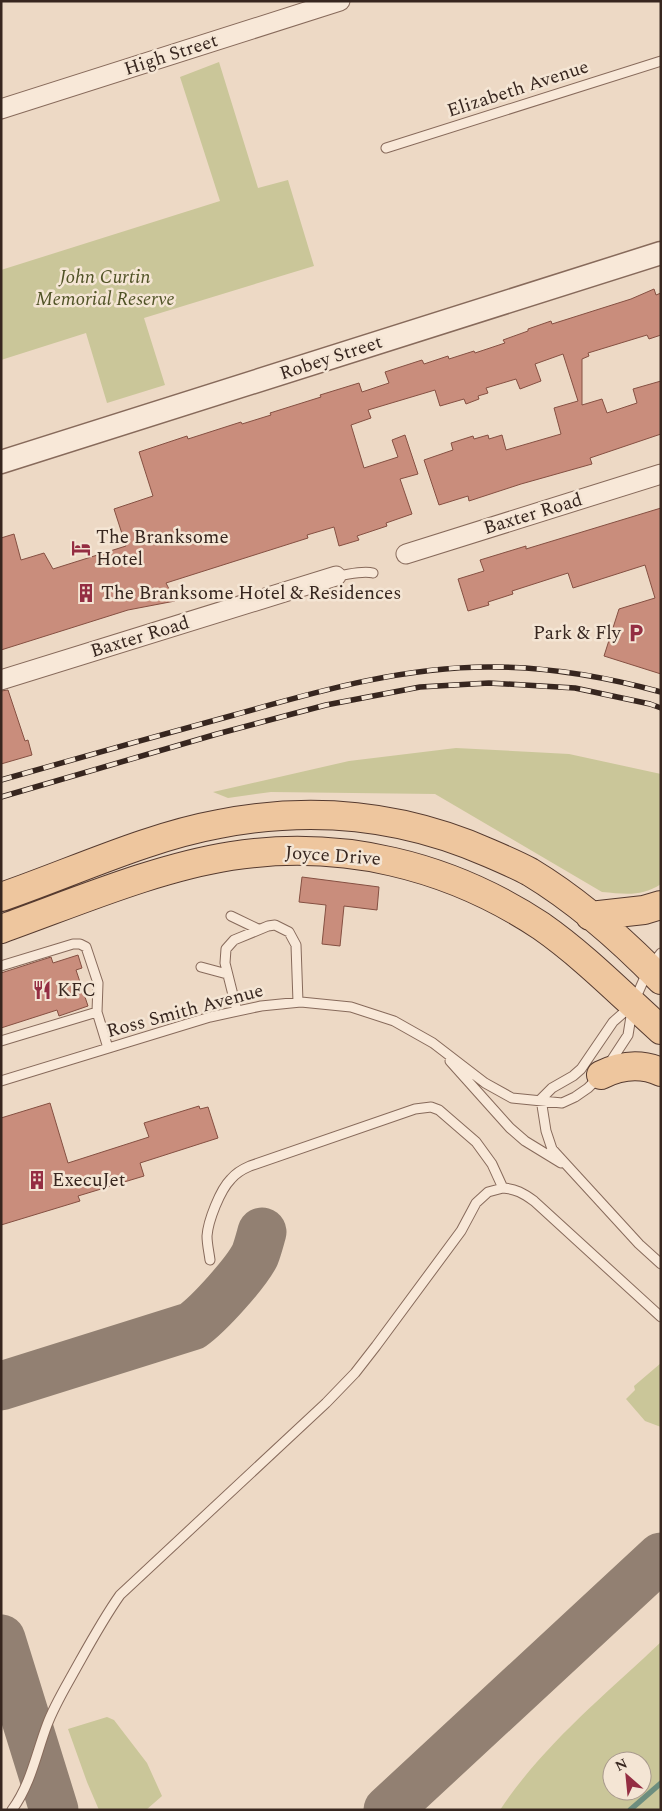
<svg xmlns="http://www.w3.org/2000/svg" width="662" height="1811" font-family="Spectral,serif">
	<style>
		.green { fill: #cac699; fill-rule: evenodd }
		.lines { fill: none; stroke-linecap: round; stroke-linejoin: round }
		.stream { stroke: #6d8e7f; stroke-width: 5.5 }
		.taxiway { stroke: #928072; stroke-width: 49 }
		.building { fill: #c98d7c; stroke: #855042 }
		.service-casing { stroke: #876a5b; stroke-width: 11 }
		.minor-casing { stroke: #876a5b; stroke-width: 21 }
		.tertiary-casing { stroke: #876a5b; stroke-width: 25 }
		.primary-casing { stroke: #553a2f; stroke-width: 30 }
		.service { stroke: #f8e8d8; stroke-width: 9 }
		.minor { stroke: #f8e8d8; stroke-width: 19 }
		.tertiary { stroke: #f8e8d8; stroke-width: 22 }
		.primary { stroke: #eec69e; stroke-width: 28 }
		.rail-casing { stroke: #37261f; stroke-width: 5.5 }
		.rail { stroke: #f4e5d4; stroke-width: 4; stroke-dasharray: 11; stroke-linecap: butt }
		.labels { text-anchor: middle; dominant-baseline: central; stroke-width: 5; stroke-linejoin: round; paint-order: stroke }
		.street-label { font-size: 19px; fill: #37261f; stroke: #f4e5d4 }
		.park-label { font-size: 19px; font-style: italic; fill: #505326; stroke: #f4e5d4 }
		.poi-label { font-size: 19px; fill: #37261f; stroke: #f4e5d4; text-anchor: start }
	</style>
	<rect width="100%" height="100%" fill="#edd9c5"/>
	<path class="green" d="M219,62L258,188L288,180L314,266L144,318L165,385L107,403L86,333L1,360V270L220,201L180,77Z
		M456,748L569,754L661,774V884C641,897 625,894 602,892L435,794L271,792L228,798L213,792L349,761Z
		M661,1363V1427L645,1421L626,1399L635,1390L634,1386Z
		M661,1642V1810H500C543,1745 605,1695 661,1642ZM612,1761H642V1791H612Z
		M107,1717L114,1720L147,1763L162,1796L146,1810H99L87,1782L68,1729Z"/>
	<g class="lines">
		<path class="stream" d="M630,1810L661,1783"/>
		<path class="taxiway" d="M1,1386L192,1326C209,1314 246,1273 255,1255C258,1247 260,1239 262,1232
			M1,1639L54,1810
			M388,1810L661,1557"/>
	</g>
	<path class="building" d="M654,289L656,295L661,293V335L649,339L647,335L588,353L589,356L582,359V405L602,399L607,413L637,403L633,389L661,381V434L590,458L592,464L521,484L469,501L468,496L439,505L424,460L453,450L451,443L473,436L474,439L488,435L489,439L502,435L506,450L561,434L554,408L578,401L563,354L535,364L541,381L520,389L516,379L486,388L488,393L478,396L479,399L466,404L464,399L440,406L435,390L368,410L371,418L351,425L364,468L398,457L392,440L405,435L418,474L400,479L412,514L386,523L387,526L357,536L359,540L339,546L334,527L307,535L308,538L166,583L175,601L128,610L1,650V538L14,534L21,560L44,553L53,569L126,546L114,509L153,496L139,452L187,436L188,439L241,422L242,424L271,415L270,413L321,397L320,395L359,383L362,392L389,383L385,372L422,360L424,364L448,356L449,359L474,351L475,353L505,343L503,340L528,331V329L551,321L552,324L631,299Z
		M661,508V674L604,656L619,609L655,598L645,565L573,588L568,573L512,591L513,594L488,602L489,605L468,611L458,579L484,571L480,560L526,546V549Z
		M8,690L25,741L28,740L32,755L1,764V691Z
		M302,877L379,887L377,910L344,906L340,946L322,944L326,905L299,902Z
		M78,955L82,968L76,970L88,1006L59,1016L57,1010L1,1028V973L51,957L53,963Z
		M50,1103L68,1163L149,1137L144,1123L199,1106L200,1109L208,1107L218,1138L140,1163L144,1176L78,1196L80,1201L1,1225V1118Z"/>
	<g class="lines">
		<g class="service-casing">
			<path id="service" d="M386,148L661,61
				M336,576C348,575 362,570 373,573
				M231,916L258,929
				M1,966L73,944H80L86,947L98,983L97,1012
				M201,967L227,974
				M237,1011L225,963L226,949L234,940L268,926L275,925L289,932L296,945L298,1002
				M1,1041L97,1012L108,1048
				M450,1061L510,1128L525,1141L561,1163
				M609,1064L628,1035L633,1004L649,968L661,953
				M1,1081L210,1017L261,1006L301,1002L351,1007L394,1021L433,1043L485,1083L512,1098L562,1103L575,1097L588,1088L600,1076
				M541,1099L546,1131L552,1149L639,1244L661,1264
				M541,1099L552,1088L573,1076L581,1069L613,1022L631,1006
				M210,1260C209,1252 207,1244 207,1236C208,1221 220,1190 231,1179C236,1173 243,1169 250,1166L415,1109L431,1107L439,1110L476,1142L492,1164L503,1188C516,1189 523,1193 534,1201L661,1317
				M12,1810C31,1784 36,1754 47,1725C54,1706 65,1688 75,1670C89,1645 103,1619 120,1595L326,1403L355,1373L376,1346L461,1231L476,1203L488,1192L503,1188"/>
		</g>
		<g class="minor-casing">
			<path id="minor" d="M1,109L340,1
				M406,554L661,474
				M1,680L336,576"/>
		</g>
		<g class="tertiary-casing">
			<path id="tertiary" d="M1,462L661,253"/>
		</g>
		<g class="primary-casing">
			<path id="primary" d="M1,897C71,873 147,837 219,824C311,806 403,815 489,853C503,859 517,865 530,872C578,901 622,940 661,980
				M590,916L644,910L661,905
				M1,929C74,903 155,868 231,856C341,839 449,865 541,926C584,956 622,995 661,1030
				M601,1075C621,1065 641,1063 661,1072"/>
		</g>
		<use href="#service" class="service"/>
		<use href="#minor" class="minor"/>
		<use href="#tertiary" class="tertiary"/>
		<use href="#primary" class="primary"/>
		<g class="rail-casing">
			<path id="rail" d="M1,780C79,758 156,736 234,715C319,691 405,666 493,667C551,667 606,677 661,692
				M1,797L217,734L326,705L420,687L489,683L575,688L650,704L661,708"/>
		</g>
		<use href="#rail" class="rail"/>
	</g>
	<defs>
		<g id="hotel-bare" transform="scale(1.5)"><path d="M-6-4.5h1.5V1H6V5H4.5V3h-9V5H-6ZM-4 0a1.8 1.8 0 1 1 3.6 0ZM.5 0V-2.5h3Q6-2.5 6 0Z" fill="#942d42" stroke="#f4e5d4" stroke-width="2.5" paint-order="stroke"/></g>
		<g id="building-bare" transform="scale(1.5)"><path d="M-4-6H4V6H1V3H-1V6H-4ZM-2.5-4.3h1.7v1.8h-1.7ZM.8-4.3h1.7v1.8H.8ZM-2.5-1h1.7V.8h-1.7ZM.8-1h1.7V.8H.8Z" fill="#942d42" stroke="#f4e5d4" stroke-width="2.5" paint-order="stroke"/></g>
		<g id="parking-bare" transform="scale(1.5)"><path d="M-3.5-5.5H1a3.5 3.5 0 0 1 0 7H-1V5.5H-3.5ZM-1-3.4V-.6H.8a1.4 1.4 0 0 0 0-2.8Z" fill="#942d42" stroke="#f4e5d4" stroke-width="2.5" paint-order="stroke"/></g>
		<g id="restaurant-bare" transform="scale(1.5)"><path d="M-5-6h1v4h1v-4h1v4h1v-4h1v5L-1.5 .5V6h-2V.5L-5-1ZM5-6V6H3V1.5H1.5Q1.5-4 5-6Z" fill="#942d42" stroke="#f4e5d4" stroke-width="2.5" paint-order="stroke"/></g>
	</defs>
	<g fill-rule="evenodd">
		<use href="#hotel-bare" x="81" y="548"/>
		<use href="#building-bare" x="86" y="593"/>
		<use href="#parking-bare" x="636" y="633"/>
		<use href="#restaurant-bare" x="42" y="990"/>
		<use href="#building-bare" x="37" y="1180"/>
	</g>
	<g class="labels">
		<g class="street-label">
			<text transform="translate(171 55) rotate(-18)">High Street</text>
			<text transform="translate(518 89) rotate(-18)">Elizabeth Avenue</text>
			<text transform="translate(331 358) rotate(-18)">Robey Street</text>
			<text transform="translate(533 514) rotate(-17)">Baxter Road</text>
			<text transform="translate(140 637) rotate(-17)">Baxter Road</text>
			<text transform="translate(333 856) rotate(4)">Joyce Drive</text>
			<text transform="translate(185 1011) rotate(-15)">Ross Smith Avenue</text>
		</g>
		<g class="park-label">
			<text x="105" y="277">John Curtin<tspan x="105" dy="22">Memorial Reserve</tspan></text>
		</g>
		<g class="poi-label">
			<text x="96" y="537">The Branksome<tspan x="96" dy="22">Hotel</tspan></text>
			<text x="101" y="593">The Branksome Hotel &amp; Residences</text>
			<text x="621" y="633" text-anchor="end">Park &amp; Fly</text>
			<text x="57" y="990">KFC</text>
			<text x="52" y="1180">ExecuJet</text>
		</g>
	</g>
	<rect width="662" height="1811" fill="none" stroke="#37261f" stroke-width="5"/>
	<g transform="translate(627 1776) rotate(333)"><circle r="24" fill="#f4e5d4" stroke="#a8998c"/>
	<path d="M0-4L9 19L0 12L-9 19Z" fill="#942d42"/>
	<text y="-8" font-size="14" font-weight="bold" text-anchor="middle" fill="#37261f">N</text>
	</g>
</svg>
